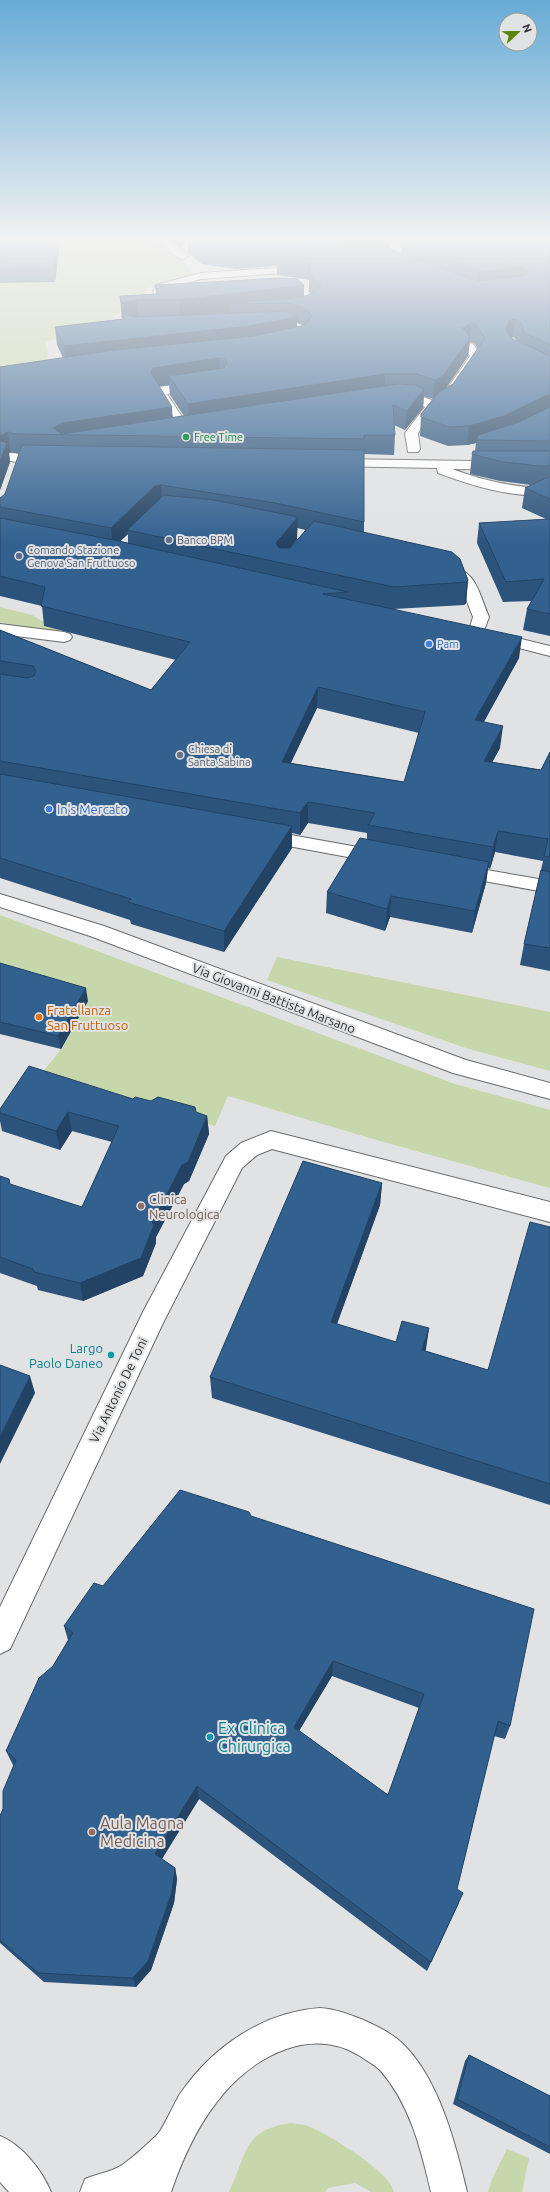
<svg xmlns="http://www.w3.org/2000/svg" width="550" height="2192" font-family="Ubuntu,sans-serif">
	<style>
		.green { fill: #c6d8ab }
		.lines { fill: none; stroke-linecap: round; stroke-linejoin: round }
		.minor-casing { stroke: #696a6b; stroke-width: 2 }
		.minor { fill: #fff; fill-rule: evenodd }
		.wall { fill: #2b537b; fill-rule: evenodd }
		.shaded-wall { fill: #234364 }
		.building { fill: #32608f; stroke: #234364; fill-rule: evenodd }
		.leisure-dot { fill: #2e9e5b; stroke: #e1e2e3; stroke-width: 1.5 }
		.service-dot { fill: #5c6f8a; stroke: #e1e2e3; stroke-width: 1.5 }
		.shop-dot { fill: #3f7fe0; stroke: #e1e2e3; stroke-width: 1.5 }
		.worship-dot { fill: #6b7280; stroke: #e1e2e3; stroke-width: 1.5 }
		.food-dot { fill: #e8710a; stroke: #e1e2e3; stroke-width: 1.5 }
		.education-dot { fill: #8d6e63; stroke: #e1e2e3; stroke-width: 1.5 }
		.culture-dot { fill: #0f9aa8; stroke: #e1e2e3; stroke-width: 1.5 }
		.labels { text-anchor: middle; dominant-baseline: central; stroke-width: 4; stroke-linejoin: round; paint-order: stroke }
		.far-leisure-label { font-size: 11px; fill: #27864d; stroke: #e1e2e3; text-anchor: start }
		.far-service-label { font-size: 11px; fill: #4e5e75; stroke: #e1e2e3; text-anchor: start }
		.far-shop-label { font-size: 11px; fill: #366cbe; stroke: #e1e2e3; text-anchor: start }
		.far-worship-label { font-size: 11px; fill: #5b616d; stroke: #e1e2e3; text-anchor: start }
		.shop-label { font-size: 13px; fill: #366cbe; stroke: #e1e2e3; text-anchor: start }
		.street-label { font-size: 13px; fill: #303131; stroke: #e1e2e3 }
		.food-label { font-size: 13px; fill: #c56008; stroke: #e1e2e3; text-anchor: start }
		.education-label { font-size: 13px; fill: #785e54; stroke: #e1e2e3; text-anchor: start }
		.culture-label { font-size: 13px; fill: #0d838f; stroke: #e1e2e3; text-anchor: end }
		.near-culture-label { font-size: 16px; fill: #0d838f; stroke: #e1e2e3; text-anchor: start }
		.near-education-label { font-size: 16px; fill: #785e54; stroke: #e1e2e3; text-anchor: start }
	</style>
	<rect width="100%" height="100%" fill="#e1e2e3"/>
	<path class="green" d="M0,237H148L175,253L187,265L191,275L144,289L146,295L154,300L132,306L115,316L108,325L68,337L44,341L48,352L47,361L0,375Z
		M0,607L32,615L61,632L0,624Z
		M0,915L455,1084L550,1110V1188L380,1141L228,1096L215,1126L43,1072L61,1049L0,975Z
		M277,957L550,1012V1071L469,1049L267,980Z
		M290,2123C296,2124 303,2124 308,2126C328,2134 391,2172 394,2192H371L355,2183L328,2188L325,2192H229C247,2156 242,2130 290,2123Z
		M507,2149L529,2158L522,2192H488L492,2179Z"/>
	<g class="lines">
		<g class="minor-casing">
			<path id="minor" d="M148,237C162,236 180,244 188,256L183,259L179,258Z
				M386,244L407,249V254L406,256L380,263L376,262L375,260L376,258L396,252C386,250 360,253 355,248L360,245Z
				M306,266L310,267L311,269L310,271L201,279L165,289L169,293L180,296L182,298L180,300C171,303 159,299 153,292L156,285L201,273Z
				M469,343L473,344L482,356L450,402L436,410L418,433L420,449L418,452H408L405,433L425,407C415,400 393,404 388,397C394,388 425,396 433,401L442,396L470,356L463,347Z
				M199,381L203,382L205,385L203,388L167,394L190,429L184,433L179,432L153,391L159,387Z
				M10,453L48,455L55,459C49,468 15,462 5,460L3,457L5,454Z
				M335,459L550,462V470L452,469C482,480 517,489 550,487V495C512,498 473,486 438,473L437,468L330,466L328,463L330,460Z
				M444,563C477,571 477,588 489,617L482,636H470L468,633L473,617L459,581L450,573L439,570L437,567L439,564Z
				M0,624L64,632L70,634L72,637L70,640L64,642L0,634Z
				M493,632L550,646V656L487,640L485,637L487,634Z
				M263,830L380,851L387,853L389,857L387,861L380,863L256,840L254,836L256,832Z
				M458,865L550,881V893L451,875L449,871L451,867Z
				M0,894L104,926L466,1060L550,1083V1099L453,1073L90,936L0,907Z
				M271,1131L550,1202V1222L272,1149L257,1155L242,1168L163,1323L10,1649L0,1654V1607L144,1310L226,1156L241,1143Z
				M320,2008C335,2009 348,2014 361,2019C375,2025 392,2033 403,2044C439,2079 456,2145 467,2192H431C421,2149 410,2104 380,2070C374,2064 367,2061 360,2056C312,2026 257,2055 224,2093C199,2122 183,2157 171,2192H80L85,2179C96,2174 112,2172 122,2165C134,2157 146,2145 156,2136C163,2130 174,2103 180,2094C212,2047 263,2012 320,2008Z
				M0,2136C22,2145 42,2170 51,2192H9L0,2182Z"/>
		</g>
		<use href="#minor" class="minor"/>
	</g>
	<path class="wall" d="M0,237H60V242L55,282L0,283Z
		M162,237H550V636L523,630L527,609L532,601L503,602L477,543L479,523L546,519L522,508L525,488L531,485L500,481L470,474L472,454L475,451L476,443L467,445L448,446L420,436L421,414L433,399L424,396L423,408L405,430L394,425L395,435L394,455L364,454V532L468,580L466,603L464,605L394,609L519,658L483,722L500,748L492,762L541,770L550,752V971L520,965L524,944L543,861L495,852L490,869L488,868L486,883L472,933L390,917L385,931L326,913L327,892L367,840V833L308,823L300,835L292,833V848L224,952L131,924L130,920L0,878V630L151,690L176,660L44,626L42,606L0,596V507L5,494L20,454L10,452L9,453L10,462L0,490V367L63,358L57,345L55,327L122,319L120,296L156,294L155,285H304V296L311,294L309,292V280L277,275V266L235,269L202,264L188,253V241L180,246ZM390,243L401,245V253L390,250ZM297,323L302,325L303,326L297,327ZM513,337L519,342L511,338ZM470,342L474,343L478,349L453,384L446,388L468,356ZM169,385L170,395L184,416L173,417L159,386ZM297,528L306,530L290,548L297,539ZM128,534V543L120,541ZM317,708L419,733L404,782L291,763Z
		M0,963L88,1001L61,1049L0,1034Z
		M133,1099L207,1116L209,1134L189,1181L184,1184L156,1237V1243L143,1276L83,1301L38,1290L37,1286L0,1273V1176L11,1185L82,1207L112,1142L72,1131L60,1150L2,1131L0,1121V1109Z
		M382,1183L380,1205L337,1324L396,1342L429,1328L425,1351L488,1370L550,1227V1505L212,1398L210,1377Z
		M251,1516L510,1726L505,1739L494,1736L457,1889L459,1903L427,1971L199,1799L162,1859L175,1868L177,1879L174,1903L151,1970L136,1987L44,1982L0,1943V1816L3,1809L14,1766L13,1765L6,1751L53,1666L68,1640L64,1626L103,1586ZM332,1676L419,1708L388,1795L299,1731Z
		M469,2055L550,2096V2154L453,2104L465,2061Z"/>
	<path class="shaded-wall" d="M58,237H60V242L55,282L53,268Z
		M180,237H187L188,241L180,246Z
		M386,237H391L390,253L346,262V244Z
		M522,267L520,285L477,289L479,272Z
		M304,285V304L289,303L229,304L230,313L180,318L179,300Z
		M137,300L138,318L123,314L124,321H122L121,303Z
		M297,317V335L66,365L64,346Z
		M515,319L513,337L507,339L506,329L509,321Z
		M471,323L468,356L441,395L433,399L435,380L463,328Z
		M219,358L220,377L169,376V385L154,387L151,373L153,368Z
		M385,374L384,392L189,423L188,404Z
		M424,389L423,408L405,430L407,411Z
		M550,394V410L476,440V443L467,445L469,426Z
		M172,407L173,426L54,435L53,428L62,423Z
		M8,432L10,452L9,453L10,462L0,490V436Z
		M161,485L162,505L127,530L128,534L113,548L111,528L155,486Z
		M298,517L297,539L278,562L276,543Z
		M468,580L466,603L464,605L467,582Z
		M522,637L519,658L473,742L475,720Z
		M318,687L317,708L281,783L282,762Z
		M503,726L500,748L481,783L484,761Z
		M308,802V823L300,835V813Z
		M292,826V848L224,952V931Z
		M498,831L495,852L490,869L493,847Z
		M489,862L486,883L472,933L475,911Z
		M391,896L390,917L385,931L387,909Z
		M86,988L88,1001L61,1049L58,1036Z
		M68,1112L72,1131L60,1150L56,1131Z
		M207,1116L209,1134L189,1181L184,1184L156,1237V1243L143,1276L83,1301L80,1283L152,1223Z
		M382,1183L380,1205L330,1343L331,1322Z
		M429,1328L426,1349L419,1371L422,1350Z
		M30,1376L35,1393L0,1464V1437Z
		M333,1661L332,1676L293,1741L294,1727Z
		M197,1786L199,1799L158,1865L155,1854Z
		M175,1868L177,1879L174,1903L151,1970L136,1987L133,1978Z"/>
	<path class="building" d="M0,237H58L53,268L0,269Z
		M188,237H386L346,244L235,252L202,247Z
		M409,237H550V345L523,332L522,324L515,319L509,321L506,329L511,338L550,356V394L543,397L504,416L469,426L449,427L421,417V414L439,392L453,384L485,338L476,325L471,323L463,328L470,338L443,376L435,380L417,374H385L188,404L169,376L224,368L227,362L224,359L219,358L153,368L151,373L172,407L62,423L53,428L62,434L397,384L415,385L424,389L407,411L393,405L395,435H364V439L16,434L8,432L0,436V367L108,351L254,336L306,325L312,315L302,307L289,303L229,304L303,297L316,292L321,286L309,274L310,263L277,258L347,253L384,247L477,281L522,276L530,272L522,267L479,272L401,243L408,239Z
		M281,278L298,279L304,285L179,300H137L121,303L120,296L158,294L155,285Z
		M287,311L297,317L249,326L64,346L55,327L124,319L123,314L136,317Z
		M550,407V441L476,440L478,435L519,422Z
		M0,440L1,441L7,443L0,462Z
		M22,445L364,450V522L275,503L161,485L155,486L111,528L0,507V498L5,494Z
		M473,451H550V466H540L503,462L472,454Z
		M548,477H550V499L525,488Z
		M164,495L214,500L298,517L276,543L279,548H290L314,521L452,552L460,559L468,580L467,582L394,587L127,530Z
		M0,518L114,540L348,592L323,594L522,637L475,720L503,726L484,761L541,770L550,752V857L544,856L548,839L498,831L493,847L368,825L375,813L308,802L300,813L0,761V674L27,678L34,676L36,671L33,666L0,661V630L151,690L190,642L41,606L45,587L0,576ZM318,687L425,712L404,782L282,762Z
		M550,519V614L527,609L544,579L506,582L479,523Z
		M0,774L292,826L224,931L128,902L131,899L0,858Z
		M360,838L489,862L475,911L391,896L387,909L327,892Z
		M541,870L550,872V948L524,944Z
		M0,963L86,988L58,1036L0,1022Z
		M29,1066L133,1099L135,1097L151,1101L158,1097L195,1107L196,1112L207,1116L188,1162L182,1165L152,1223L154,1225L141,1258L80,1283L34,1272L33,1269L0,1257V1176L9,1179L10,1184L82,1207L119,1126L68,1112L56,1131L0,1113V1109Z
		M303,1161L382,1183L331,1322L396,1342L402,1321L429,1328L422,1350L488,1370L530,1222L550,1227V1484L210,1377Z
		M0,1365L30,1376L0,1437Z
		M180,1490L249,1512L251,1516L534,1609L510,1726L498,1721L457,1889L463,1893L431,1962L197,1786L155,1854L175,1868L172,1892L148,1961L133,1978L38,1973L0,1940V1816L3,1809V1791L16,1760L6,1751L39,1678L53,1666L73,1633L64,1626L94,1583L103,1586ZM333,1661L424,1694L388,1795L294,1727Z
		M469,2055L550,2096V2147L457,2099Z"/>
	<linearGradient id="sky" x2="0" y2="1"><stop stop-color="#67abd5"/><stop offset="0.44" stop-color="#f2f2f2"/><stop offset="1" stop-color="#f2f2f2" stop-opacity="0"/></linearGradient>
	<rect width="550" height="544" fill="url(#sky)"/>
	<circle class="leisure-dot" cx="186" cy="437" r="4"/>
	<g class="service-dot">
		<circle cx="169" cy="540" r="4"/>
		<circle cx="19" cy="556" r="4"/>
	</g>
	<g class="shop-dot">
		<circle cx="429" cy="644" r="4"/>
		<circle cx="49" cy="809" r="4"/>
	</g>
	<circle class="worship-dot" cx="180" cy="755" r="4"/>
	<circle class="food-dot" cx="39" cy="1017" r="4"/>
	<g class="education-dot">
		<circle cx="141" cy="1206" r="4"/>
		<circle cx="92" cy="1832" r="4"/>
	</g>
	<g class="culture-dot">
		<circle cx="111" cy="1355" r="4"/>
		<circle cx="210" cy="1737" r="4"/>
	</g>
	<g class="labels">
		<g class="far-leisure-label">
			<text x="194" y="437">Free Time</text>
		</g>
		<g class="far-service-label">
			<text x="177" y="540">Banco BPM</text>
			<text x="27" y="550">Comando Stazione<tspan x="27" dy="13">Genova San Fruttuoso</tspan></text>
		</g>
		<g class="far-shop-label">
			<text x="437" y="644">Pam</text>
		</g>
		<g class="far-worship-label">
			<text x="188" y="749">Chiesa di<tspan x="188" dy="13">Santa Sabina</tspan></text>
		</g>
		<g class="shop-label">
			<text x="57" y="809">In's Mercato</text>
		</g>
		<g class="street-label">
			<text transform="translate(274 998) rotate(21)">Via Giovanni Battista Marsano</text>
			<text transform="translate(118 1390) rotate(-64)">Via Antonio De Toni</text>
		</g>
		<g class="food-label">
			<text x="47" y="1010">Fratellanza<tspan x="47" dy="15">San Fruttuoso</tspan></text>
		</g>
		<g class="education-label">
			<text x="149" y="1199">Clinica<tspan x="149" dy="15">Neurologica</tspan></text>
		</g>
		<g class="culture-label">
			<text x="103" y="1348">Largo<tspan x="103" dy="15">Paolo Daneo</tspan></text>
		</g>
		<g class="near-culture-label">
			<text x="218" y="1728">Ex Clinica<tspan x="218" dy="18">Chirurgica</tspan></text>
		</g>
		<g class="near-education-label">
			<text x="100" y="1823">Aula Magna<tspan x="100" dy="18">Medicina</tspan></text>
		</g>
	</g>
	<g transform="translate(518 32) rotate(68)"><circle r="19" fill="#e1e2e3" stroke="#9a9b9c"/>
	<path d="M0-3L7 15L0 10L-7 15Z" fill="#5c840b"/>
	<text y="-6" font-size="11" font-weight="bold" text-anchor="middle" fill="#303131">N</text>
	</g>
</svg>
